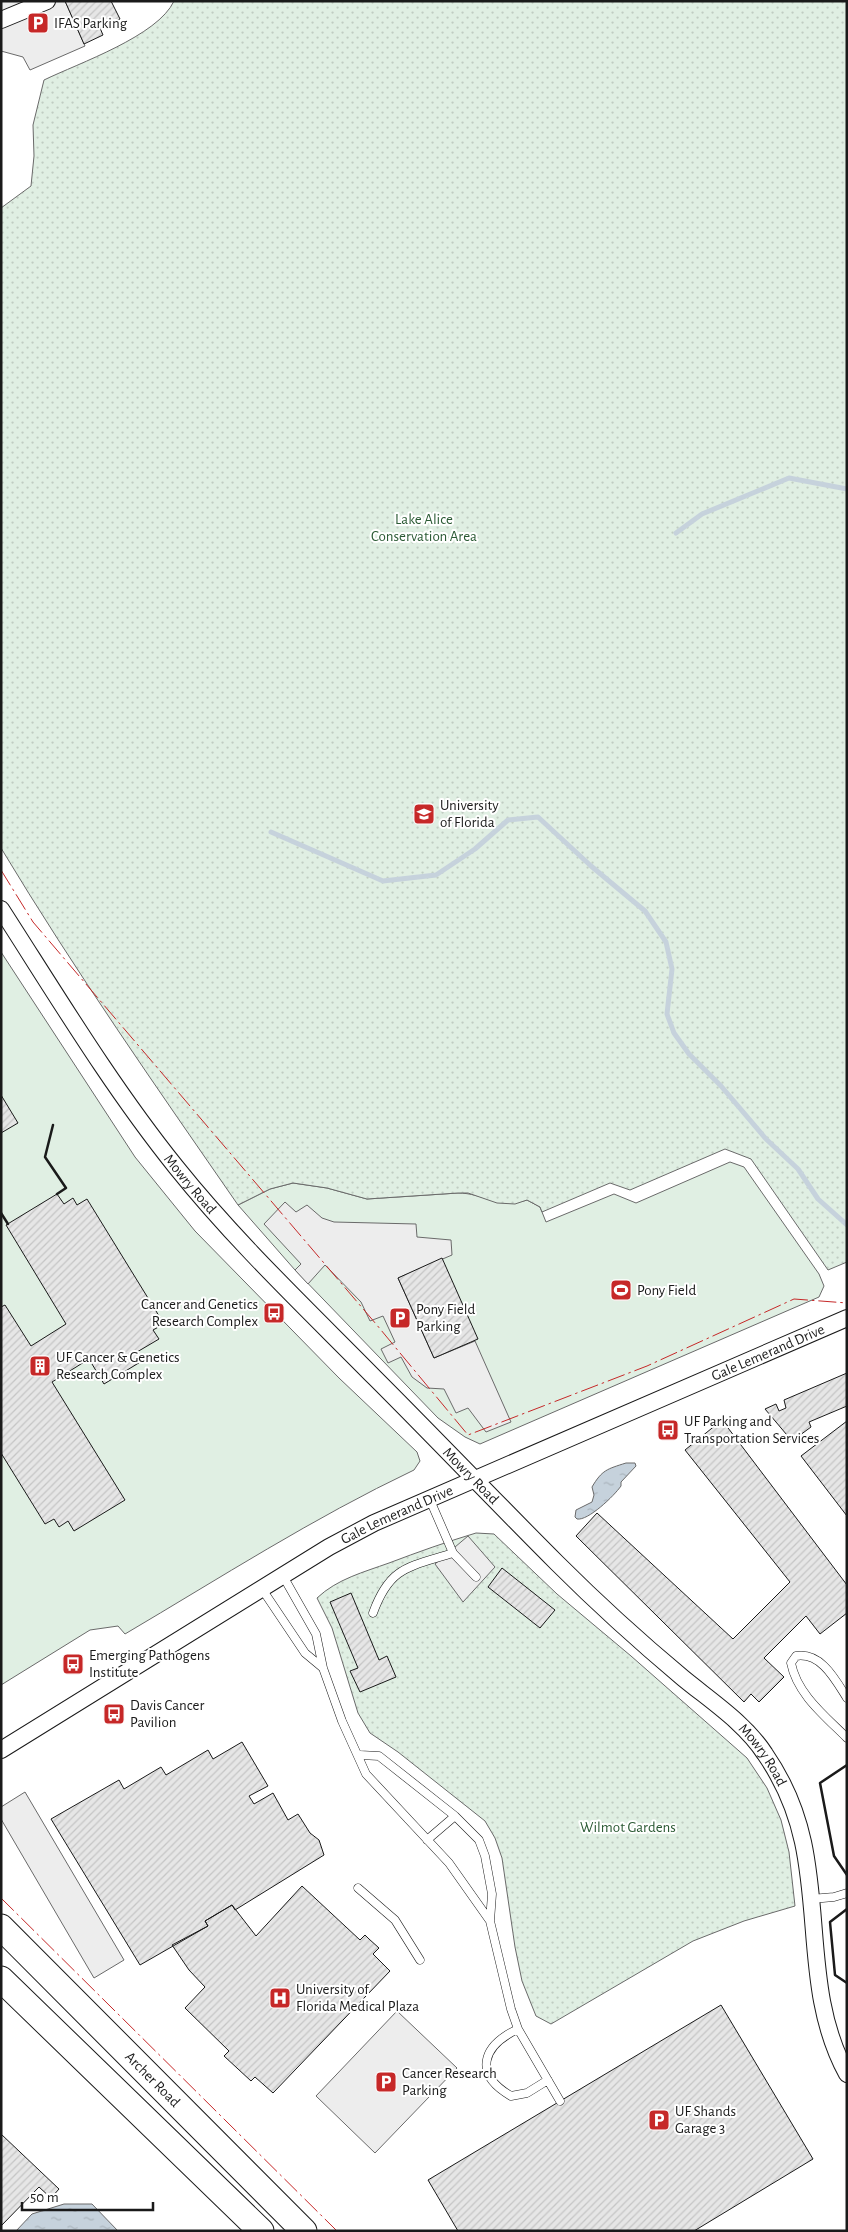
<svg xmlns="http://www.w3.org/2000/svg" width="848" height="2232" font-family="'Alegreya Sans',sans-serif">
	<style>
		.grass { fill: #e0efe3; stroke: #6a6a6a }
		.park { fill: url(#park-dots); stroke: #6a6a6a }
		.parking { fill: #ededed; stroke: #6a6a6a }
		.water { fill: url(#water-ripples); stroke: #6a6a6a }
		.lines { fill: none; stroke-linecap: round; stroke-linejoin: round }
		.stream { stroke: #c6d2dc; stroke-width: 5 }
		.building { fill: url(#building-hatch); stroke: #1a1a1a }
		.service-casing { stroke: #1a1a1a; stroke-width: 9 }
		.minor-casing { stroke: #1a1a1a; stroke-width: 18 }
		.primary-casing { stroke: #1a1a1a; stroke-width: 27 }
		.service { stroke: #fff; stroke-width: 8 }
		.minor { stroke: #fff; stroke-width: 16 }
		.primary { stroke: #fff; stroke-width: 25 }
		.wall { stroke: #1a1a1a; stroke-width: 2.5 }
		.power { stroke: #c62828; stroke-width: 1; stroke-dasharray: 18 4 2.5 4; stroke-linecap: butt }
		.labels { text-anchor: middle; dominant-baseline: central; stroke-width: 4; stroke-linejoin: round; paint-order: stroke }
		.poi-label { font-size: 15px; fill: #1a1a1a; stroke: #fff; text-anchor: start }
		.park-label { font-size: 15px; fill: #2b5a34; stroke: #fff }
		.street-label { font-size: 15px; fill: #1a1a1a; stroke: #fff }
	</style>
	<defs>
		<pattern id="park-dots" width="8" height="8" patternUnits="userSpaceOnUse" patternTransform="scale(1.25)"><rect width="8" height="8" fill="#e0efe3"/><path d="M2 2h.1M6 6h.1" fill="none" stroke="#c0ccc2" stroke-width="1.8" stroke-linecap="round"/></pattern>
		<pattern id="water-ripples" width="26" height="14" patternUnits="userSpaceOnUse" patternTransform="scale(1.25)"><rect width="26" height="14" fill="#c6d2dc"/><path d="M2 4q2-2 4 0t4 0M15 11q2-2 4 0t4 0" fill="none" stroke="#aab4bc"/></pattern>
		<pattern id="building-hatch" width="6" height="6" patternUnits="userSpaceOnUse" patternTransform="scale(1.25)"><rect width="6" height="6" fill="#e6e6e6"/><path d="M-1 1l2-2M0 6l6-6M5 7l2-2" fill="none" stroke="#c5c5c5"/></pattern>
	</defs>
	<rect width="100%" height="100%" fill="#fff"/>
	<path class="grass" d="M1,952L135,1157L195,1231L339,1378L417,1452L420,1461L414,1470C313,1518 220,1578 125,1634L118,1626L90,1630L1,1685Z
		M730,1162L744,1167L819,1274L824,1286L819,1297L480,1444L465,1437L438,1418L295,1270L238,1205L270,1189L293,1183L327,1188L367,1199L458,1193C483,1193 499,1209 527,1200L540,1207L546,1222L614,1194L636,1203Z"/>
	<path class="park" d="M174,1H847V1262L828,1270L751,1159L725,1149L630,1190L610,1183L542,1212L540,1207L527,1200L515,1204L497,1203L468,1193H458L367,1199L327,1188L293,1183L270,1189L238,1205C157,1088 75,971 1,848V208L31,186L34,156L33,125L44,80C79,63 158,36 174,1Z
		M476,1533L494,1534L557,1594L631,1656L747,1758L767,1788L781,1820L789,1852L795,1906L744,1921L693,1941L551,2024L536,2016L522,1981L515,1947L502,1858L495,1838L485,1821L398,1752L370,1733L358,1713L332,1628L317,1598C337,1579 364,1572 389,1563C418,1552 446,1542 476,1533Z"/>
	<path class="parking" d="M1,1H65L85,46L30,70L23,57L1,51Z
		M285,1202L296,1212L307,1205L322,1218L334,1222L416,1224L417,1237L451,1240L452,1255L398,1278L434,1358L475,1341L511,1422L486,1432L468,1408L456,1413L444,1389L427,1388L412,1377L401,1357L388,1363L381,1349L395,1342L383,1316L370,1321L361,1302L325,1265L308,1284L295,1270L301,1264L264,1224Z
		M468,1536L495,1567L463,1602L435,1564Z
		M25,1792L124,1960L94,1978L1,1819V1807Z
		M397,2011L457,2068L375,2153L316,2096Z"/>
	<path class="water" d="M626,1463H635L636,1466L621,1482V1486C614,1496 588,1521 577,1519L575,1517L576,1510L592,1502L594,1495L592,1487C602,1470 607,1469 626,1463Z
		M64,2204H92L118,2231H16L32,2214Z"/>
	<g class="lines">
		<path class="stream" d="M676,533L702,514L789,478L847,489
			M271,832L383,881L436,875L475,849L508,820L538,817L591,866L645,911L666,942L672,969L667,1014L674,1033L689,1054L721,1086L766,1139L798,1169L818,1199L847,1225"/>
	</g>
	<path class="building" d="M65,1H111L120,19L100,28L103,35L84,44Z
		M1,1095L18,1123L1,1133Z
		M57,1194L64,1204L73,1198L77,1205L87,1199L164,1324L153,1330L159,1339L137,1352L142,1361L104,1384L89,1359L52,1382L125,1500L74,1531L68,1521L59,1527L54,1519L45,1524L1,1453V1307L5,1305L31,1346L66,1324L6,1225Z
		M442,1258L478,1339L434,1358L398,1278Z
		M847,1373V1406L809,1422L811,1427L792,1441L765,1409L776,1404L779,1411L786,1408L784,1400Z
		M722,1420L847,1585V1613L820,1634L806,1616L764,1658L784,1677L759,1702L751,1694L744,1702L576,1536L597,1513L733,1639L790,1582L685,1450Z
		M847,1421V1516L801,1456Z
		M502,1568L555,1610L540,1628L488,1587Z
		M351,1593L379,1660L387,1656L396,1677L360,1692L350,1671L358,1668L330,1602Z
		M242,1742L268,1786L249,1796L254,1804L273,1793L288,1820L298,1814L310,1833L319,1840L324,1855L235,1910L232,1905L205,1921L208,1926L140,1965L51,1819L119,1780L124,1789L161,1767L166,1775L208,1750L213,1759Z
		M302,1886L360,1940L365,1935L369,1939L379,1948L373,1954L390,1971L273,2093L255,2077L251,2081L224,2056L229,2051L185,2008L205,1987L189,1970L172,1945L208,1926L205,1921L232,1905L256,1936Z
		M721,2005L813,2159L694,2231H458L428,2180Z
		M1,2134L59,2189L51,2198L39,2187L1,2226Z"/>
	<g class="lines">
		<g class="service-casing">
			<path id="service" d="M430,1500L453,1553L476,1577
				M283,1576L316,1634L323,1668L342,1721L366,1774L449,1863L490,1921
				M262,1589L305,1653L323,1668
				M373,1613C390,1566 409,1567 453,1553
				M847,1698C835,1679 821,1652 796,1656L791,1663C797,1694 825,1716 847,1738
				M360,1755L379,1756L455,1816L479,1840L485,1856L492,1894L490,1921L511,2009L518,2029L560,2101
				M427,1840L455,1816
				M358,1888L395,1920L420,1960
				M811,1899L834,1897L847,1893
				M518,2029C482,2046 473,2074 511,2096L527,2093L548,2080"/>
		</g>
		<g class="minor-casing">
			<g id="minor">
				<path d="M1,20L47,1"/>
				<path id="s1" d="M1,909C57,996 111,1086 176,1167C236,1242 307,1309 375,1378C436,1439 496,1502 557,1563C597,1603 640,1642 683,1678C711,1701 745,1723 765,1754C783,1780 796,1810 803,1842C820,1920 807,2001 847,2074"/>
				<path id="s2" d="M1,1750L329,1547L374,1523L847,1318"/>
			</g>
		</g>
		<g class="primary-casing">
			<g id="primary">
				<path id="s3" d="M1,1927L304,2231"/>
				<path d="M1,1979L261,2231"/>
			</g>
		</g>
		<use href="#service" class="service"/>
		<use href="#minor" class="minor"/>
		<use href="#primary" class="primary"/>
		<path class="wall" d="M53,1125L45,1157L66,1188L57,1194
			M1,1213L8,1224
			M847,1765L820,1783L834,1856L847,1875
			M847,1909L830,1922L835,1975L847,1983"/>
		<path class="power" d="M1,870L33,922L376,1324L468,1435L647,1366L794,1299L847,1303
			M1,1898L337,2231"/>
	</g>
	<defs>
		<g id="parking-square" transform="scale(1.125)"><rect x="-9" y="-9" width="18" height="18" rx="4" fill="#c62828" stroke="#fff"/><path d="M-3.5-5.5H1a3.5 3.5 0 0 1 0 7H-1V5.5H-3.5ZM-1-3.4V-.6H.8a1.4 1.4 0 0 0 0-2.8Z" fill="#fff"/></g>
		<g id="university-square" transform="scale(1.125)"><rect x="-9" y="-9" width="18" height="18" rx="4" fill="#c62828" stroke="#fff"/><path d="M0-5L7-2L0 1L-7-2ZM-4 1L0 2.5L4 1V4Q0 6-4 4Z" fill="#fff"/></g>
		<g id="stadium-square" transform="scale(1.125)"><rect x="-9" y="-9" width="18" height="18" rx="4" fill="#c62828" stroke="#fff"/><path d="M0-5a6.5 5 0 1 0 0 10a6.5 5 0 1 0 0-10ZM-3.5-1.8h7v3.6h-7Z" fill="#fff"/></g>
		<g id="bus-square" transform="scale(1.125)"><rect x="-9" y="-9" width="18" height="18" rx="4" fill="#c62828" stroke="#fff"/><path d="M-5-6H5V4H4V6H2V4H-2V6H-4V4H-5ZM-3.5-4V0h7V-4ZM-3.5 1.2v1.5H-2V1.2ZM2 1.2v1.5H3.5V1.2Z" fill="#fff"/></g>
		<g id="building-square" transform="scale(1.125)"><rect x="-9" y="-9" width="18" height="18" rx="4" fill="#c62828" stroke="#fff"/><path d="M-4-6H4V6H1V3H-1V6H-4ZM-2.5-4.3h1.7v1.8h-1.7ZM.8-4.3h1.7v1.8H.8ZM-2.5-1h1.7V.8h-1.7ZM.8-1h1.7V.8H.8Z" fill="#fff"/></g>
		<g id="hospital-square" transform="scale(1.125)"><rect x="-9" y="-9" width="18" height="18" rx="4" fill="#c62828" stroke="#fff"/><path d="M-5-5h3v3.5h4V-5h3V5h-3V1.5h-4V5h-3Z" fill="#fff"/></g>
	</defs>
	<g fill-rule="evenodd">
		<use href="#parking-square" x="38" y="23"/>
		<use href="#university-square" x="424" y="814"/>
		<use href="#stadium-square" x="621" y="1290"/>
		<use href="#bus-square" x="274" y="1313"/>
		<use href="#parking-square" x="400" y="1318"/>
		<use href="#building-square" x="40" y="1366"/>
		<use href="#bus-square" x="668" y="1430"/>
		<use href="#bus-square" x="73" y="1664"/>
		<use href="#bus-square" x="114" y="1714"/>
		<use href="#hospital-square" x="280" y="1998"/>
		<use href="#parking-square" x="386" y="2082"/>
		<use href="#parking-square" x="659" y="2120"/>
	</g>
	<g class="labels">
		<g class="poi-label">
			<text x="54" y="23">IFAS Parking</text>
			<text x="440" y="805">University<tspan x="440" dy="17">of Florida</tspan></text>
			<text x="637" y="1290">Pony Field</text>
			<text x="258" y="1304" text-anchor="end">Cancer and Genetics<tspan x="258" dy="17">Research Complex</tspan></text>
			<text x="416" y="1309">Pony Field<tspan x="416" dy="17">Parking</tspan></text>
			<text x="56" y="1357">UF Cancer &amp; Genetics<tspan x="56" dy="17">Research Complex</tspan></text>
			<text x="684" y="1421">UF Parking and<tspan x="684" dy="17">Transportation Services</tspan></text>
			<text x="89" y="1655">Emerging Pathogens<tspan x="89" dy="17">Institute</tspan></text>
			<text x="130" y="1705">Davis Cancer<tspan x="130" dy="17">Pavilion</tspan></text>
			<text x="296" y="1989">University of<tspan x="296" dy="17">Florida Medical Plaza</tspan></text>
			<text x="402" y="2073">Cancer Research<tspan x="402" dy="17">Parking</tspan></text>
			<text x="675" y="2111">UF Shands<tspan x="675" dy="17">Garage 3</tspan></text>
		</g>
		<g class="park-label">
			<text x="424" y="519">Lake Alice<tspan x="424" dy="17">Conservation Area</tspan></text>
			<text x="628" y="1827">Wilmot Gardens</text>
		</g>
		<g class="street-label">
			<text stroke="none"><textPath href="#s1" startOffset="334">Mowry Road</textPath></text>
			<text stroke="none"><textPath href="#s2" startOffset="866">Gale Lemerand Drive</textPath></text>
			<text stroke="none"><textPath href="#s1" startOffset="739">Mowry Road</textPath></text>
			<text stroke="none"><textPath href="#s2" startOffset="461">Gale Lemerand Drive</textPath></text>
			<text stroke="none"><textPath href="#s1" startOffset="1144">Mowry Road</textPath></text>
			<text stroke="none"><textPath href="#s3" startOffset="215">Archer Road</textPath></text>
		</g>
	</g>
	<rect width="848" height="2232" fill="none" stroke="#1a1a1a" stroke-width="5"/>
	<path d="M22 2202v8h131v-8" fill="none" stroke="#1a1a1a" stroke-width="2.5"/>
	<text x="30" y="2202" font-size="15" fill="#1a1a1a" stroke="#ffffff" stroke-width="4" paint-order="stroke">50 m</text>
</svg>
